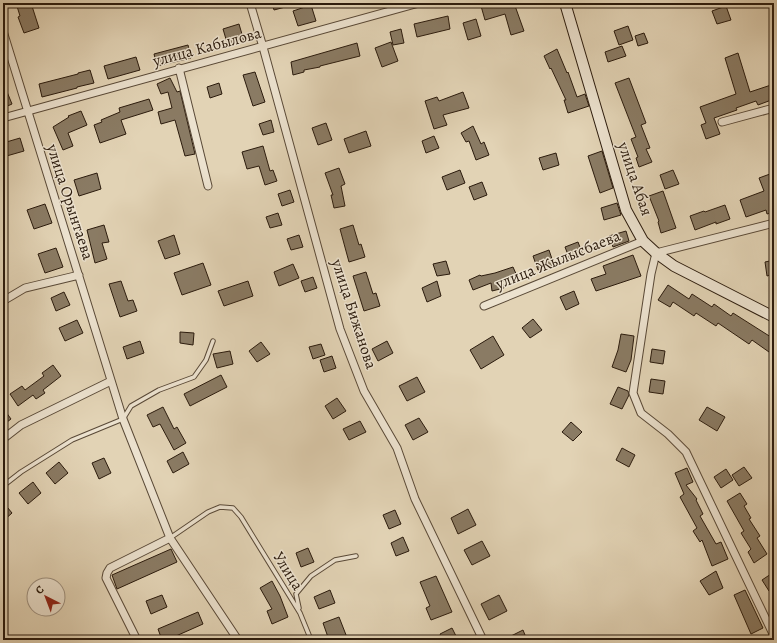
<svg xmlns="http://www.w3.org/2000/svg" width="777" height="643" font-family="Alegreya,serif">
	<style>
		.building { fill: #8a7b64; stroke: #2b1b0d }
		.lines { fill: none; stroke-linecap: round; stroke-linejoin: round }
		.lane-casing { stroke: #594937; stroke-width: 5.5 }
		.street-casing { stroke: #594937; stroke-width: 9 }
		.secondary-casing { stroke: #2b1b0d; stroke-width: 12 }
		.lane { stroke: #ece2cf; stroke-width: 3.5 }
		.street { stroke: #ece2cf; stroke-width: 7 }
		.secondary { stroke: #ece2cf; stroke-width: 10 }
		.labels { text-anchor: middle; dominant-baseline: central; stroke-width: 3; stroke-linejoin: round; paint-order: stroke }
		.street-label { font-size: 16px; fill: #2b1b0d; stroke: #ece2cf }
	</style>
	<rect width="100%" height="100%" fill="#e2d3b5"/>
	<filter id="stains"><feTurbulence type="fractalNoise" baseFrequency=".005" numOctaves="4"/><feColorMatrix values="0 0 0 0 .2 0 0 0 0 .09 0 0 0 0 .02 0 0 0 .5 -.17"/></filter>
	<radialGradient id="worn" r=".72"><stop offset=".6" stop-color="#630" stop-opacity="0"/><stop offset="1" stop-color="#630" stop-opacity=".3"/></radialGradient>
	<path class="building" d="M16,3H31L39,28L24,33L18,17L20,16Z
		M272,3H292L293,5L274,10Z
		M490,3H514L524,31L511,35L505,14L485,20L481,6Z
		M311,5L316,21L298,26L293,11Z
		M726,6L731,20L717,24L712,11Z
		M448,16L450,29L417,37L414,24Z
		M476,19L481,36L468,40L463,23Z
		M239,24L244,41L228,46L223,29Z
		M628,26L633,40L619,45L614,31Z
		M401,29L404,43L393,45L390,32Z
		M644,33L648,43L638,46L635,36Z
		M391,42L398,61L382,67L375,48Z
		M357,43L360,56L320,66V67L304,70V72L293,75L291,62Z
		M188,45L191,58L157,66L154,54Z
		M622,46L626,56L608,62L605,52Z
		M557,49L567,73L568,72L577,97L585,94L589,106L568,113L564,100H566L551,68L550,69L544,56Z
		M738,53L750,92L774,84V99L758,105L756,101L736,108L737,110L714,118L720,134L706,139L701,125L706,123L700,107L736,94L725,58Z
		M136,57L140,70L108,79L104,66Z
		M90,70L94,83L77,87V88L42,97L39,84L78,74V73Z
		M255,72L265,102L253,106L243,75Z
		M170,78L177,92L180,91L195,154L185,156L175,120L161,124L158,112L172,108L168,92L161,94L157,84Z
		M629,78L646,123L641,125L650,148L646,149L652,162L639,167L636,158L638,157L631,139L636,137L615,83Z
		M3,82L12,104L3,108Z
		M219,83L222,94L210,98L207,87Z
		M463,92L469,108L443,115L447,125L434,129L425,101L437,97L439,101Z
		M149,99L153,110L121,120L126,134L100,143L94,125L102,122L101,120L120,112L119,108Z
		M81,111L87,125L68,133L73,146L63,150L53,127L69,117L68,116Z
		M271,120L274,132L263,135L259,124Z
		M326,123L332,140L318,145L312,128Z
		M473,126L481,144L484,142L489,155L476,160L469,141L466,142L461,133Z
		M366,131L371,146L349,153L344,139Z
		M434,136L439,148L426,153L422,141Z
		M20,138L24,151L3,157V143Z
		M263,146L270,171L273,170L277,181L265,185L259,166L247,169L242,152Z
		M602,151L613,188L600,193L588,156Z
		M556,153L559,165L543,170L539,158Z
		M339,168L345,184L341,186L345,206L334,208L331,195H333L325,173Z
		M460,170L465,183L447,190L442,177Z
		M673,170L679,184L665,189L660,175Z
		M97,173L101,189L79,196L74,180Z
		M770,174L774,187V212L767,214L766,210L746,217L740,200L764,191L759,178Z
		M482,182L487,195L474,200L469,187Z
		M290,190L294,202L282,206L278,194Z
		M663,191L676,228L661,233L658,222L659,221L649,196Z
		M617,203L621,215L604,220L601,208Z
		M45,204L52,223L34,229L27,210Z
		M725,205L730,219L716,224V222L695,230L690,216L704,211L705,212Z
		M278,213L282,225L270,228L266,217Z
		M104,225L109,242L102,243L107,259L95,263L87,230Z
		M353,225L359,245L361,244L365,257L349,262L340,229Z
		M626,231L629,241L613,247L609,236Z
		M174,235L180,254L165,259L158,241Z
		M299,235L303,247L291,250L287,239Z
		M578,242L583,255L570,260L565,247Z
		M56,248L63,267L45,273L38,254Z
		M549,250L554,265L538,270L533,256Z
		M633,255L641,276L596,291L591,279L606,274L603,266Z
		M774,260V274L767,276L765,262Z
		M446,261L450,274L437,276L433,264Z
		M203,263L211,285L182,295L174,273Z
		M293,264L299,278L279,286L274,272Z
		M513,267L517,276L502,282L504,288L492,291L491,283L473,290L469,280L480,275L481,276L495,273Z
		M366,272L373,294L376,293L380,306L364,311L353,276Z
		M313,277L317,288L305,292L301,281Z
		M121,281L128,301L133,300L137,311L120,317L109,284Z
		M248,281L253,296L224,306L218,291Z
		M437,281L441,296L427,302L422,288Z
		M668,285L689,299L692,294L712,307L714,304L731,316L733,313L774,339V345L769,352L752,340L749,344L718,323L716,326L696,313L694,316L673,302L670,307L658,300Z
		M574,291L579,304L566,310L560,297Z
		M64,292L70,305L56,311L51,298Z
		M533,319L542,330L530,338L522,328Z
		M77,320L83,333L65,341L59,328Z
		M180,332L194,333L193,345L180,343Z
		M621,334L634,336L631,360L626,372L612,367L618,350Z
		M493,336L504,355L481,369L470,350Z
		M140,341L144,353L127,359L123,347Z
		M387,341L393,353L378,361L372,349Z
		M261,342L270,354L257,362L249,351Z
		M321,344L325,355L313,359L309,347Z
		M652,349L665,351L663,364L650,362Z
		M230,351L233,364L217,368L213,354Z
		M332,356L336,368L324,372L320,360Z
		M53,365L61,376L43,390L45,393L36,399L33,395L18,406L10,394L22,386L25,390L44,376L42,373Z
		M221,375L227,387L190,406L184,394Z
		M417,377L425,392L407,401L399,386Z
		M651,379L665,381L663,394L649,392Z
		M618,387L628,391L629,395L622,409L610,404Z
		M337,398L346,411L333,419L325,406Z
		M163,407L174,429L177,427L186,443L174,450L160,424L153,427L147,415Z
		M707,407L725,417L717,431L699,420Z
		M3,408L11,419L3,425Z
		M419,418L428,432L413,440L405,425Z
		M360,421L366,432L349,440L343,429Z
		M571,422L582,432L573,441L562,432Z
		M622,448L635,455L629,467L616,460Z
		M183,452L189,464L173,473L167,461Z
		M104,458L111,473L99,479L92,463Z
		M59,462L68,473L55,484L46,473Z
		M744,467L752,478L739,486L732,475Z
		M687,468L693,482L686,485L697,499L696,500L703,514L700,516L716,544L721,542L728,559L712,566L702,540L700,542L693,531L697,528L680,497L684,494L675,473Z
		M726,469L733,480L721,488L714,477Z
		M33,482L41,493L28,504L19,493Z
		M740,493L747,504L744,506L751,518L749,519L760,536L757,538L767,554L754,563L748,552L751,549L741,533L744,531L727,501Z
		M3,502L12,513L3,521Z
		M468,509L476,525L458,534L451,518Z
		M395,510L401,524L389,529L383,515Z
		M403,537L409,551L396,556L391,543Z
		M482,541L490,556L472,565L464,550Z
		M308,548L314,562L301,567L296,553Z
		M171,549L177,562L117,589L112,575Z
		M716,571L723,588L709,595L700,581Z
		M774,572V587L769,591L762,580Z
		M436,576L452,612L431,620L426,608L430,606L420,582Z
		M272,581L280,596L288,617L272,624L267,611L272,609L260,588Z
		M330,590L335,603L319,609L314,597Z
		M745,590L763,628L751,634L734,595Z
		M162,595L167,607L151,614L146,601Z
		M499,595L507,611L489,620L481,604Z
		M198,612L203,624L167,640H162L158,629Z
		M339,617L348,640H329L323,623Z
		M452,628L458,640H443L440,634Z
		M523,630L527,640H503Z"/>
	<g class="lines">
		<g class="lane-casing">
			<path id="lane" d="M3,486L21,472L72,440L123,419L131,406L159,390L194,377L206,360L213,341
				M170,538L208,512L220,507L233,508L241,517L300,613L311,640
				M299,608L296,594L311,576L335,560L356,556"/>
		</g>
		<g class="street-casing">
			<path id="street" d="M250,3L263,47L340,329L364,391L397,448L415,499L483,640
				M3,31L123,419L170,538L238,640
				M179,68L208,186
				M3,118L419,3
				M722,122L774,108
				M774,223L656,253L651,274L633,393L641,413L668,434L686,452L774,636
				M3,301L25,288L79,275
				M484,306L643,241
				M3,439L21,425L111,381
				M137,640L106,578L107,573L110,568L170,538"/>
		</g>
		<g class="secondary-casing">
			<path id="secondary" d="M565,3L626,210L643,241L656,253L674,266L774,317"/>
		</g>
		<use href="#lane" class="lane"/>
		<use href="#street" class="street"/>
		<use href="#secondary" class="secondary"/>
	</g>
	<g class="labels">
		<g class="street-label">
			<text transform="translate(207 47) rotate(-15)">улица Кабылова</text>
			<text transform="translate(635 179) rotate(71)">улица Абая</text>
			<text transform="translate(70 202) rotate(72)">улица Орынтаева</text>
			<text transform="translate(558 260) rotate(-22)">улица Жылысбаева</text>
			<text transform="translate(354 314) rotate(72)">улица Бижанова</text>
			<text transform="translate(288 571) rotate(58)">Улица</text>
		</g>
	</g>
	<rect width="777" height="643" fill="none" stroke="#e2d3b5" stroke-width="16"/>
	<rect x="4" y="4" width="769" height="635" fill="none" stroke="#2b1b0d" stroke-width="2"/>
	<rect x="8" y="8" width="761" height="627" fill="none" stroke="#2b1b0d"/>
	<g transform="translate(46 597) rotate(318)"><circle r="19" fill="#ece2cf" stroke="#9f9281"/>
	<path d="M0-3L7 15L0 10L-7 15Z" fill="#8f2418"/>
	<text y="-6" font-size="11" font-weight="bold" text-anchor="middle" fill="#2b1b0d">С</text>
	</g>
	<rect width="100%" height="100%" filter="url(#stains)"/>
	<rect width="100%" height="100%" fill="url(#worn)"/>
</svg>
